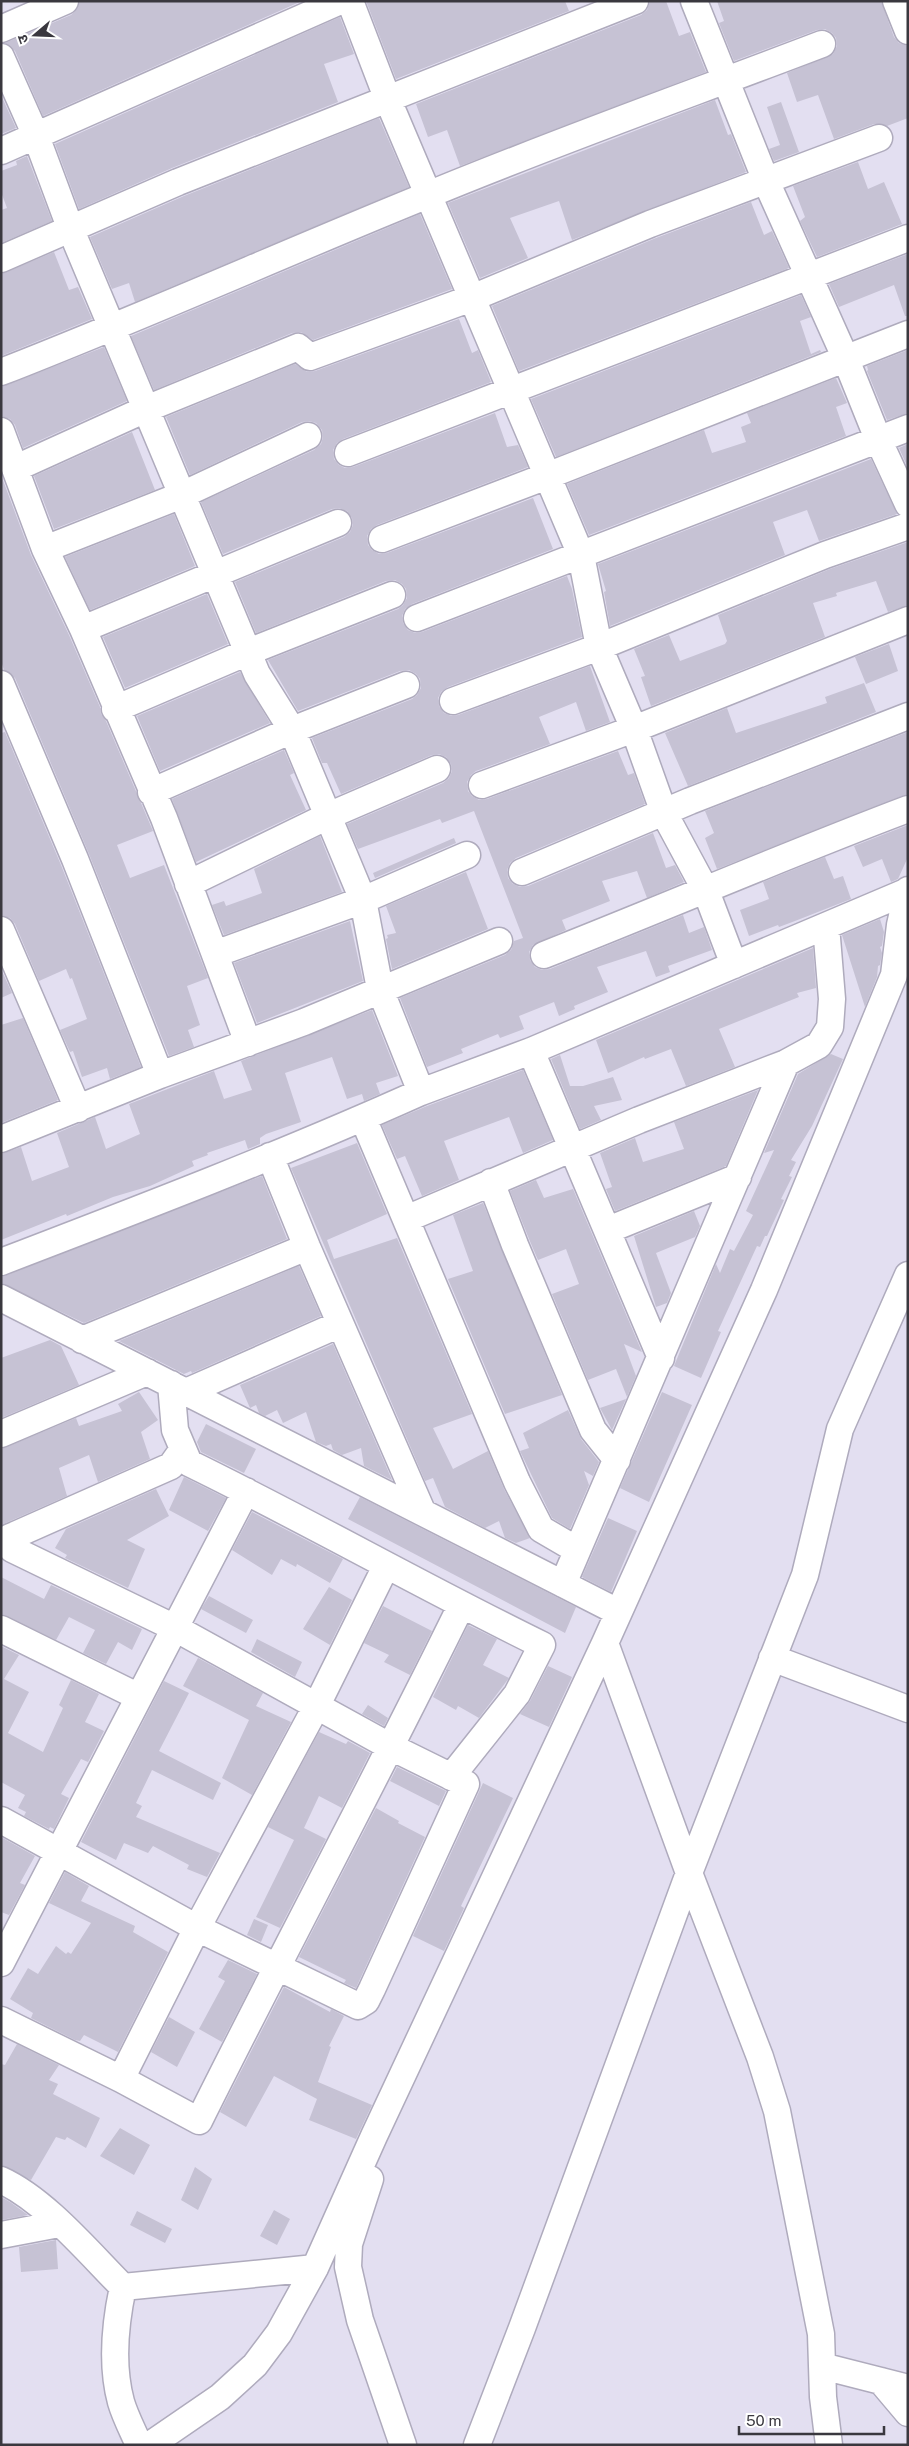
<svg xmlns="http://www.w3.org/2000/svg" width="909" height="2446" font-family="'Public Sans','Noto Sans Devanagari',sans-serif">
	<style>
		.building { fill: #c6c2d4 }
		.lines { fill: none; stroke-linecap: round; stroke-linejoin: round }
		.minor-casing { stroke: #afabbd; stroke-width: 29 }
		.minor { stroke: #fff; stroke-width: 26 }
	</style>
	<rect width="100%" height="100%" fill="#e3dff1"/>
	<path class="building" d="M80,1H302L43,116L15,51L5,43L71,15L77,9Z
		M366,1H565L569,11L396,79Z
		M650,1H666L679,36L690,32L706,72L460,166L447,130L428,137L416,104L641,15L647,10Z
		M717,1H881L894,37L899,43L908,46V118L887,126L874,124L834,139L818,95L797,102L787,73L833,54L837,46L836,38L832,33L825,29L817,30L734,61L719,23L724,21Z
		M340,17L354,54L324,64L338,102L172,168L79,209L55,144Z
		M1,95L16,128L1,134Z
		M715,100L728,135L731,134L746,172L572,240L559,201L510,218L528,258L480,278L448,203Z
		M781,102L799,152L774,161L769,149L780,145L767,107Z
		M379,118L409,187L135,302L129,283L112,289L90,237L184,196Z
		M27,156L52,221L1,243V210L7,208L1,192V171L17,165L16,161Z
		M858,162L868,189L884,182L902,224L817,257L800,221L805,217L793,186Z
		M751,202L764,235L772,231L789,268L519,371L492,306L656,238Z
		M420,214L452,289L313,340L301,332L292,333L154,390L131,336Z
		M54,252L69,290L78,287L92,319L1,356V274Z
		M908,254V316H905L894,285L839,307L829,284Z
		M801,295L811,317L800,321L811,354L820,350L821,352L556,457L531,399Z
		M459,319L472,353L478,350L491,382L343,439L337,443L333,450L334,459L339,465L345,468L353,467L495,413L507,447L518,445L528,467L377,525L371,529L367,536L368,545L372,550L379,554L387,553L533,498L553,549L412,604L405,609L402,616L403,623L408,630L415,633L422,632L567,576L572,589L582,637L448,687L441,692L438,698L439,706L444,713L451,716L458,715L590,666L610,722L586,731L576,702L539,717L550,744L476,771L471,775L467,782L468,791L472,796L479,800L487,799L618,751L628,775L634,773L645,804L516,858L510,863L507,870L508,878L513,884L520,887L528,886L653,833L666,868L675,865L684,882L647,898L637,871L602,881L610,901L562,920L566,930L533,945L529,952L530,960L535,967L542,970L550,969L683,915L689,933L704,927L712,950L668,966L670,972L656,977L646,951L597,967L608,992L574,1006L575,1009L559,1016L554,1002L519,1016L524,1029L500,1038L498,1034L461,1049L463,1053L427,1067L400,998L505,955L511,950L514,941L523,938L474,811L442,823L440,819L358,849L347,824L443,783L449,778L452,771L451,764L446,757L439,754L432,755L341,794L327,763H322L312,738L412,699L417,695L421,688L420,679L416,674L409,670L400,671L298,711L268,660L398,609L403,605L407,598L406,589L402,584L395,580L386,581L256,633L235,582L344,537L350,532L353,525L352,518L347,511L339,508L332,509L223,554L201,502L314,450L321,444L323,437L322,430L316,423L309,421L302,422L190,475L166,417L295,364L307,372L315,371Z
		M104,347L127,401L23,448L15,425L10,419L1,416V387Z
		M908,350V413L887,420L867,371L868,370L867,366Z
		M836,378L847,403L836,407L846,436L589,535L567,484L704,430L712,453L746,442L741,427L751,423L747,413Z
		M132,432L155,490L54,529L34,476Z
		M908,444V468L899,448Z
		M871,459L897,514L819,541L807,510L773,522L785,555L610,626L604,592L606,591L598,564Z
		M1,475L31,555L69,635L100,707L101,714L106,721L153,831L117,845L130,878L164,865L208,978L187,986L200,1025L188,1030L194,1047L169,1056L89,854L15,678L4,670L1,661Z
		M174,514L195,566L90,610L65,557Z
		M908,542V605L888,612L876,581L836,593L837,596L813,603L825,637L651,706L641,677L645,676L634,649L669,635L680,661L725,644L727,641L718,615L830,569Z
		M207,594L228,644L125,688L103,637Z
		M889,644L898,671L866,684L855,657Z
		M240,672L270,723L160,771L137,716Z
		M864,683L876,712L688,786L665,733L727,708L736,733L827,703L825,697Z
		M5,732L61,865L141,1067L110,1079L107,1068L82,1077L73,1051L70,1052L60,1030L87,1019L72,978L70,979L66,969L39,981L15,924L10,918L1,915V733Z
		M908,732V794L717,869L705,838L714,833L705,811Z
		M284,750L294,773L290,775L306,810L196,862L172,799Z
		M908,825V857L898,879L891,882L882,859L863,867L854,846Z
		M320,836L342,892L224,935L212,905L224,901L226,906L262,893L254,869Z
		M454,838L456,843L375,878L373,873Z
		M825,857L834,879L843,876L851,899L795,921L779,927L778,925L749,936L740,910L769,899L763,882Z
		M466,872L488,929L392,969L386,939L388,938L387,935L396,933L386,906Z
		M880,919L884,932L882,946L880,947L882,953L880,965L878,966L877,977L865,1007L842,935Z
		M350,921L363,981L257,1023L234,963Z
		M813,948L816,988L797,993L799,997L719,1029L735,1067L686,1086L671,1049L645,1059L644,1057L608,1073L596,1040Z
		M1,969L12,993L1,998Z
		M372,1010L398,1076L376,1083L380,1094L364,1101L362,1094L347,1099L332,1057L285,1073L301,1122L266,1134L260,1138V1144L248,1149L245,1140L207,1153L208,1155L192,1161L194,1166L150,1186L113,1197L67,1216L66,1214L1,1240V1154L21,1147L32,1181L69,1167L57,1133L95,1117L106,1149L140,1134L129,1104L214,1071L224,1099L252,1090L241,1061Z
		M23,1018L58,1100L1,1123V1025Z
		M831,1054L843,1059L812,1126L791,1160L796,1162L789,1176L792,1177L781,1199L784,1200L767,1236H765L760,1247L757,1246L718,1331L721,1332L701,1378L674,1366L716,1264L720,1273L730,1249L734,1251L753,1215L746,1211L774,1150L764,1153L798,1074Z
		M560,1055L570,1086H583L613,1077L622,1100L594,1106L601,1120L580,1129L551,1059Z
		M523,1070L553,1140L523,1153L509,1117L444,1141L459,1180L422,1196L405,1156L397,1159L382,1125L427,1106Z
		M758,1090L726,1166L615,1211L606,1189L612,1187L600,1153L635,1138L643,1162L684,1149L674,1122Z
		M357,1143L387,1214L327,1240L334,1259L397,1238L472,1414L433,1428L453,1469L488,1451L504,1489L530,1538L516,1543L505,1538L499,1521L485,1528L445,1507L433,1478L425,1481L291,1168Z
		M262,1176L287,1239L84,1323L1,1283V1277Z
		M536,1180L544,1198L573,1189L642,1352L624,1344L636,1376L627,1397L616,1369L588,1380L552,1294L579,1284L566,1249L538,1260L529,1239L510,1191Z
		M483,1203L562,1395L505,1414L448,1279L473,1271L453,1215Z
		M694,1211L700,1226L695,1237L656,1253L671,1293L667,1303L656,1307L634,1236Z
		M299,1266L321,1316L192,1373L191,1371L184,1374L119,1341Z
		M50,1340L61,1346L79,1385L1,1418V1358Z
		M333,1344L392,1480L364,1466L361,1448L342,1455L333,1450L331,1444L326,1446L316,1442L306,1412L283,1423L277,1410L265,1416L259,1413L256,1405L250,1408L240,1385Z
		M139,1392L158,1420L141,1432L150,1459L98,1482L89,1455L59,1468L67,1496L1,1525V1449L76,1418L79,1426L122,1411L118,1404Z
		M662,1392L692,1405L649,1502L620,1488Z
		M626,1399L612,1430L600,1408Z
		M568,1410L581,1439L599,1462L593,1476L584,1471L589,1485L570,1529L552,1518L520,1451L529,1448L523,1433Z
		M206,1424L256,1449L244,1473L201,1452L197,1442Z
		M184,1477L226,1498L208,1531L169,1510Z
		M156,1489L169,1516L127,1540L145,1549L128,1588L65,1558L67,1555L55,1548L66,1529Z
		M360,1497L576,1607L565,1633L348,1519Z
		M252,1512L343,1559L330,1583L297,1564L296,1567L281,1559L272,1575L232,1550Z
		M608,1518L637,1531L611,1592L582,1577Z
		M1,1577L44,1599L51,1585L142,1629L132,1650L118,1642L106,1664L83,1653L95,1630L69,1617L56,1640L1,1614Z
		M329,1587L352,1600L330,1645L303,1629Z
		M209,1596L253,1620L246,1633L201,1609Z
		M383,1606L432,1631L410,1675L384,1662L389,1655L364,1643Z
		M468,1625L497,1639L483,1665L509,1678L479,1718L458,1706L456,1710L433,1697Z
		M257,1639L302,1662L295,1677L251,1652Z
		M1,1646L19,1655L4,1679L29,1692L8,1733L43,1752L63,1708L59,1705L71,1680L99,1694L85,1722L104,1731L88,1762L81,1759L61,1794L69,1798L54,1829L50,1827L49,1829L24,1816L26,1812L18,1808L25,1795L1,1782Z
		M198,1658L263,1693L256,1706L291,1722L252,1795L222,1778L249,1720L183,1686Z
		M548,1666L572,1677L549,1727L520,1714L530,1701Z
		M164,1681L189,1693L159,1751L221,1783L213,1800L152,1770L136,1803L142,1806L136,1817L220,1853L207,1877L187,1869L189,1865L153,1846L148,1853L124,1843L116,1860L81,1842Z
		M368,1705L388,1718L384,1726L362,1714Z
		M319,1732L346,1744L348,1741L370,1753L342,1808L319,1796L304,1828L326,1839L280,1928L256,1917L294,1840L268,1827Z
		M397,1767L446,1791L439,1806L390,1781Z
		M483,1783L513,1798L461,1906L464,1908L444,1951L413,1936Z
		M376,1808L399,1821L398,1823L425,1837L356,1988L344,1983L346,1980L299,1957Z
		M1,1837L35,1856L20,1883L25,1885L9,1915L1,1912Z
		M65,1872L89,1886L81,1901L135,1926L133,1932L168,1952L118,2052L84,2035L80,2041L75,2040L31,2018L33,2013L10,1999L28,1968L38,1974L56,1946L66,1954L68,1952L71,1954L91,1923L49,1903Z
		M254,1919L268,1925L261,1942L247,1935Z
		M228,1960L257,1974L222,2042L199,2029L225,1981L218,1977Z
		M284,1987L330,2012L331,2009L344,2016L329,2046L331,2047L318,2082L372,2105L356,2139L309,2120L317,2099L274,2076L246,2127L220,2112Z
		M169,2017L195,2032L177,2067L151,2052Z
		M17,2044L59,2065L49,2080L58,2084L53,2094L100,2118L86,2148L67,2137L65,2140L56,2137L31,2180L1,2165V2064L5,2065Z
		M120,2128L150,2145L134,2175L100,2156Z
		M195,2167L212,2179L198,2210L181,2200Z
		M1,2197L10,2202L28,2215L1,2220Z
		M274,2210L290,2219L277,2245L260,2236Z
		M137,2211L172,2229L165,2243L130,2225Z
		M56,2240L58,2269L21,2272L19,2247Z"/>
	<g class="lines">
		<g class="minor-casing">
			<path id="minor" d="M350,1L388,100L581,555L599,647L634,729L664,813L706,891L734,965
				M694,1L766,181L845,357L878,439L908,504
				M896,1L908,31
				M1,29L65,1
				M1,57L36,136L71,230L257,674L292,730L363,900L380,989L421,1092C283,1154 142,1208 1,1262
				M1,151L340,1
				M1,259L178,182L635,1
				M1,372C145,316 285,253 428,195C558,141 691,94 822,44
				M1,431L45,549L83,629L164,818L248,1043
				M348,453L908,238
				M16,468L146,409L298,347L310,357L472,298L650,224L879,138
				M382,539L547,476L908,334
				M45,549L182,495L308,436
				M417,618L908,428
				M83,629L338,523
				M1,684L75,859L160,1075
				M453,701L599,647L825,555L908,526
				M115,709L248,652L392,595
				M482,785L634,729L908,620
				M151,792L292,730L406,685
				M522,872L690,801L908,716
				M188,884L328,816L437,769
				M1,930L78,1109
				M215,954L363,900L467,855
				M544,955C666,907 786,855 908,809
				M531,1051L661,1358
				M421,1092L531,1051L908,891
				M363,1118L517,1482L541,1529L577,1550
				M1,1139L160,1075L304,1022L499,941
				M270,1156L307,1247L422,1511
				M491,1182L515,1245L593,1430L617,1460
				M406,1219L639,1120L786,1063L819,1045L830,1027L832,999L826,926
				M608,1230L738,1177
				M1,1298L618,1612
				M82,1340L307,1247
				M171,1384L175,1430L189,1463C308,1521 423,1587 542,1645L517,1694L451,1777
				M186,1392L340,1324
				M1,1434L147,1372
				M563,1584L786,1063
				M1,1629L139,1697
				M605,1643L689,1873L760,2057L777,2111L821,2334L823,2397L829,2445
				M772,1658L908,1709
				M1,1820L197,1928L358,2006L366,2001L372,1989L466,1784L391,1747L175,1628L12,1549L9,1545L10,1537L15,1535L171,1466L183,1449
				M1,1963L246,1491
				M1,2020L121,2079L199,2121C285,1948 376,1779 461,1606
				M121,2079L197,1928L316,1707L386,1566
				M370,2179L349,2244L348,2267L360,2320L403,2445
				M1,2180C45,2200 89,2253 123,2287L315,2268
				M1,2235L59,2224
				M123,2287C115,2324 111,2365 121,2402C125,2416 133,2431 139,2445
				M822,2366L908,2388
				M881,2381L908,2413
				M150,2445L220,2397L255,2365L279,2333L315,2268L374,2136L605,1643L764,1290L894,975L900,925L908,890
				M477,2445L522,2328L689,1873L805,1575L840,1429L908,1275"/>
		</g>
		<use href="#minor" class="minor"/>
	</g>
	<rect width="909" height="2446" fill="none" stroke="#3a383f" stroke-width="5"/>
	<g transform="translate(35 35) rotate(251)" stroke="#ffffff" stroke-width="4" paint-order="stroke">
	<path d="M0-4L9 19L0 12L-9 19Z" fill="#3a383f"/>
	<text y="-8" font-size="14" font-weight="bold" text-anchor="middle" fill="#3a383f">उ</text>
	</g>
	<path d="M739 2426v8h145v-8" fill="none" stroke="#3a383f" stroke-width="2.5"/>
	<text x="746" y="2426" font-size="15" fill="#3a383f" stroke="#ffffff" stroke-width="4" paint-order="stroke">50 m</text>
</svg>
